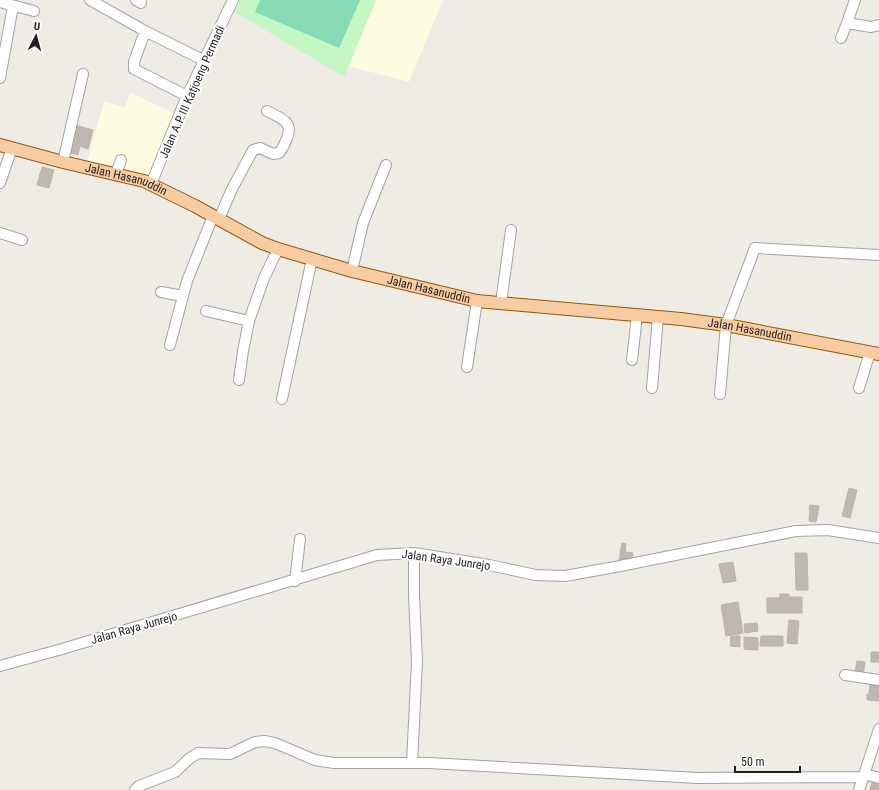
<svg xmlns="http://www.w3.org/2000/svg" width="879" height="790" font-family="'Roboto Condensed',sans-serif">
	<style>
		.education { fill: #fdfbe0 }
		.park { fill: #c5f7c5 }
		.pitch { fill: #87dab4 }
		.building { fill: #bfb7b2; stroke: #c0b1a8 }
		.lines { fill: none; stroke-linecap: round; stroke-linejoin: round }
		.minor-casing { stroke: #a3a3a3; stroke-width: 12 }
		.major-casing { stroke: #915a08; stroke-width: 14 }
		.minor { stroke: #fff; stroke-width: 10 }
		.major { stroke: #f7cca2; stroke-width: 12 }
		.labels { text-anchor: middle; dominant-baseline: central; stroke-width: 4; stroke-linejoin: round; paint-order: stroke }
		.street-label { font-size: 12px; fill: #1f1f1f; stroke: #fff }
	</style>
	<rect width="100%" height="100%" fill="#efebe5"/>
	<path class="education" d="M376,0H443L409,82L348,66Z
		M130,92L175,114L148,176L145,177L87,162L104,101L125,108Z"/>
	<path class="park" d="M240,0H376L344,77L235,12Z"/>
	<path class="pitch" d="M260,0H360L339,48L255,12Z"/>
	<path class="building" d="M75,125L93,130L88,149L80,146L78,155L68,152Z
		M42,167L54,170L49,188L37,185Z
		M849,488L857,490L850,518L842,516Z
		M810,505L819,506L818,511L809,510Z
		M810,511L818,512L816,522L809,521Z
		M622,543L626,544L624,562L619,561Z
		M626,552L633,553L632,562L625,561Z
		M795,553H807L808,590H796Z
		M733,562L736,581L723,583L719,564Z
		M780,594H789V597H802V613H767V598H780Z
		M738,602L743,633L726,636L721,605Z
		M789,620L799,621L797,644L787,643Z
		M757,623L758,631L745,633L744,624Z
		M731,636H740V647L730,646Z
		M761,636H783V646H760Z
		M744,637L758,638V650L744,649Z
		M871,652H879V662H871Z
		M857,661L865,662L863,676L855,674Z
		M870,685L879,686V695L869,693Z
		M867,694L879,695V701L867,700Z
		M872,782L879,784V790H870Z"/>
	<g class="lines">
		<g class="minor-casing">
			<path id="minor" d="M90,0L145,31L205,61
				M136,0L141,3
				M855,0L847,23L871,27L879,25
				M0,2L34,11
				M145,31L134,62V69L187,96
				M841,38L847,23
				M0,78L13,6
				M63,162L83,74
				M116,174L121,160
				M0,183L12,148
				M151,184L187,96L233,0
				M219,219L232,189L253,150L260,148L273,154L279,153C283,148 285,144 287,138C294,121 280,118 267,111
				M0,233L22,240
				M352,271L363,223L386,165
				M161,292L183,296
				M501,303L511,230
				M206,311L249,321L264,278L278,249
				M170,345L187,281L213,216
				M632,360L637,315
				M467,367L477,301
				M239,380L243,351L249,321
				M652,388L658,317
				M859,388L870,352
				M720,394L726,325L755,248L879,255
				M282,399L312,259
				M295,581L300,539
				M0,666L62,649L377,555L414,553L489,565L536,575L565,576L615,567L796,531L828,530L879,538
				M845,675L879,680
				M412,763L417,661L414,595V553
				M865,774L879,778
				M135,790L139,786L175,772L190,758L198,753L230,754L255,742L264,741L275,743L315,760L334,763H429L698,778L863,777
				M859,790L879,729"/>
		</g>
		<g class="major-casing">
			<g id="major">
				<path id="s1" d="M0,145L63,162L144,181L195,206L262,243L278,249L352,271L477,301L681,319L726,325L879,354"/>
			</g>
		</g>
		<use href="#minor" class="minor"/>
		<use href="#major" class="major"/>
	</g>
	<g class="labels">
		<g class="street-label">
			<text transform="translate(192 92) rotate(-66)">Jalan A.P III Katjoeng Permadi</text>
			<text stroke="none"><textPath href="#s1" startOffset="131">Jalan Hasanuddin</textPath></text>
			<text stroke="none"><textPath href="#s1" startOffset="455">Jalan Hasanuddin</textPath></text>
			<text stroke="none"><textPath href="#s1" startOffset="779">Jalan Hasanuddin</textPath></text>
			<text transform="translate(446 560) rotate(8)">Jalan Raya Junrejo</text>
			<text transform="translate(134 628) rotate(-16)">Jalan Raya Junrejo</text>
		</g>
	</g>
	<g transform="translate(36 36) rotate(6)" stroke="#ffffff" stroke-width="3" paint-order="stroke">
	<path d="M0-3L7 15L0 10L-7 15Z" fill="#1f1f1f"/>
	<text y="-6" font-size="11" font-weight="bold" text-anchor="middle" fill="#1f1f1f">U</text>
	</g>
	<path d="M735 766v6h65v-6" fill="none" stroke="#1f1f1f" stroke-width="2"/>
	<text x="741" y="766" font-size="12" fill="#1f1f1f" stroke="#ffffff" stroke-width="3" paint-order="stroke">50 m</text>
</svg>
